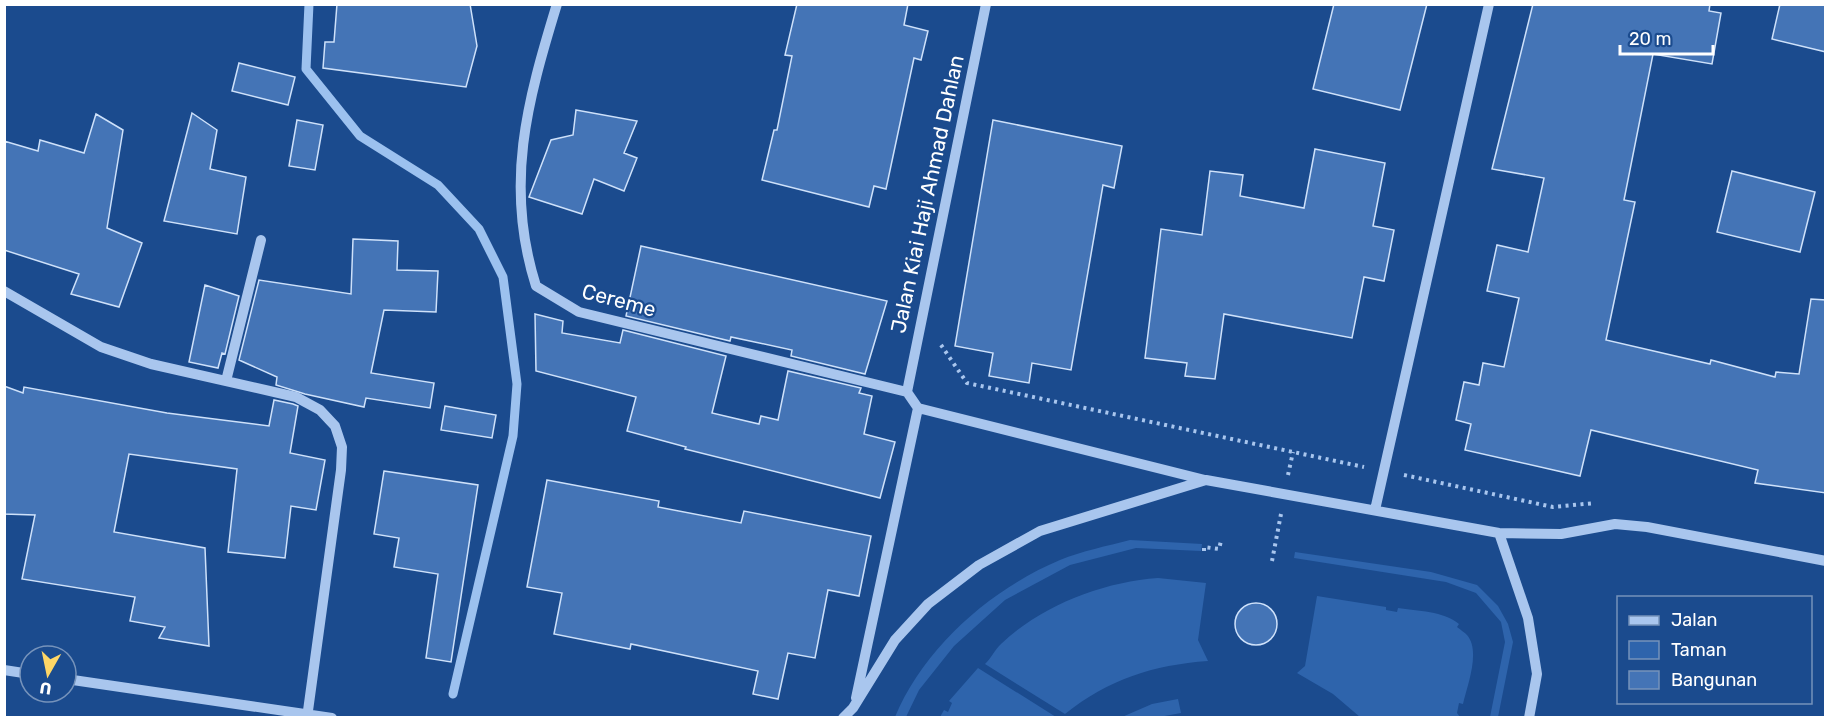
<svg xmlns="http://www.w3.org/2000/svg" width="1830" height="722" font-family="Rubik,sans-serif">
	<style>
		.green { fill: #2e64ac }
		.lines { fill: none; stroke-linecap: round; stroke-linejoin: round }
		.stream { stroke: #9cc1ef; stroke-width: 9 }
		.building { fill: #4474b6; stroke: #cee1fa; stroke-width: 1.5 }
		.path { stroke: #a9c6ee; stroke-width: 4; stroke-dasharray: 3 4.5; stroke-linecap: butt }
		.minor { stroke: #a9c6ee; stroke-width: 10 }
		.labels { text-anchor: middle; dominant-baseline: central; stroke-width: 4.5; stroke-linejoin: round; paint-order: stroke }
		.street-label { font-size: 21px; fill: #fff; stroke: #1b4b8e }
	</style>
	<rect width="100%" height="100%" fill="#1b4b8e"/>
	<path class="green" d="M1130,540L1202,544L1201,551L1136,548L1070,565L1005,600L954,646L919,690L906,717H895C924,647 991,589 1060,560C1082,551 1107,546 1130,540Z
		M1295,552L1431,572L1477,585L1498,606L1508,624L1513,642L1498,717H1490L1505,642L1501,622L1476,593L1446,582L1294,558Z
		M1158,578L1206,583L1198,640L1208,661C1153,665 1109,679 1065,714L985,664C992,657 994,651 1001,644C1042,605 1103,582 1158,578Z
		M1317,596L1386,607V610L1397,612L1398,608C1417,611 1444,611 1459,624L1457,627C1460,629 1466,634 1467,635C1481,651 1467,686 1463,704L1459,703L1457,713L1460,717H1360L1333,694L1297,673L1305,666Z
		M978,668L1056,717H940L944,710L948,712L952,703L949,701Z
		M1178,699L1181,713L1159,717H1122L1152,704Z"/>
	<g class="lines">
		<path class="stream" d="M309,4L306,69L360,136L438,185L479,229L503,277L517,384L513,436L453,694"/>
	</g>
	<path class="building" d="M337,4H470L477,46L466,87L323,68L325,42H334Z
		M797,4H908L904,25L928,31L921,60L914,58L886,189L874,186L869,207L762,180L774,130H777L792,56L785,55Z
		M1334,4H1427L1400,110L1313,89Z
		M1533,4H1710L1709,11L1721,13L1712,64L1653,54L1624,200L1635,202L1606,340L1710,364L1711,360L1775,377L1776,372L1799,374L1811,299L1826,300V493L1755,483L1758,470L1591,430L1580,476L1465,450L1471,424L1456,420L1464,382L1479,385L1483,363L1504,367L1519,298L1487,291L1497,245L1528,252L1544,178L1492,169Z
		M1780,4H1826V52L1772,39Z
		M239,63L295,77L288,105L232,91Z
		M576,110L637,121L624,153L637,158L624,191L594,179L582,214L529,197L551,140L573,135Z
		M192,113L217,130L210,169L246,177L237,234L164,221Z
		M96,114L123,130L107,228L142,243L119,307L71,294L79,274L4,250V141L38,151L40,140L84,153Z
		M297,120L323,125L315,170L289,166Z
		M993,120L1122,146L1114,188L1103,185L1071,370L1032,363L1029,383L989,376L993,353L955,346Z
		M1315,149L1385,163L1373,226L1394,230L1384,281L1364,277L1352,338L1224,314L1215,379L1185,376L1187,363L1145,358L1161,229L1202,235L1210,171L1243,175L1240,196L1304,208Z
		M1732,171L1815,192L1800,252L1717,232Z
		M353,239L398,241L397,270L438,271L436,312L384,310L371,373L434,383L430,408L366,398L364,407L305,394L276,385L277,377L239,360L259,280L351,294Z
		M641,246L887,301L865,374L791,356L792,350L731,337L730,341L626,316Z
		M205,285L239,296L225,354L222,353L218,368L189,362Z
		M535,314L563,321L562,333L620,343L623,330L726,356L712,413L759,424L761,416L778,420L788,371L861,388L859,393L872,396L864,434L895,442L880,498L685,449L686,447L627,431L636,397L536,371Z
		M4,386L23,393L24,387L167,413L269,426L274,400L293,404L298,406L290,453L325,460L316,510L291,506L285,558L228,552L237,469L129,454L114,532L205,548L209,646L159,638L165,627L130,621L135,597L22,579L35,515L4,514Z
		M445,406L496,415L492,438L441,430Z
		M384,471L478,485L451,662L426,658L438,574L394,567L399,538L374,534Z
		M547,480L659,501L658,507L741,523L744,511L871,536L859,596L828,590L815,658L788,653L778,699L753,694L758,671L631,644L630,649L554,634L562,593L527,587Z
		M1235 624a21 21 0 1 1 42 0a21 21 0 1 1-42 0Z"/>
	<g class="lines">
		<path class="path" d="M941,345L967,383L1364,467
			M1288,475L1293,452
			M1404,475L1553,507L1595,503
			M1204,551V547L1219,549L1221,541
			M1272,561L1281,514"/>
		<path class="minor" d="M557,4C527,102 504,185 536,286L579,312L907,392
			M4,291L101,347L151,364L296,397L320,410L335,426L342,447L341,470L307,718
			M226,381L261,240
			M907,392L986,4
			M907,392L918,408L1205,480
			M1375,510L1489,4
			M1499,533L1528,618L1537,674L1529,718
			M4,670L30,674
			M66,679L332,718
			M856,698L918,408
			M843,718L853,708L895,640L928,604L979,565L1040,531L1206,480L1499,533L1561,534L1615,524L1647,527L1826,561"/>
	</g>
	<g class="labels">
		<g class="street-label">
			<text transform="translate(927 194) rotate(-78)">Jalan Kiai Haji Ahmad Dahlan</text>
			<text transform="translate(619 300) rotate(15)">Cereme</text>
		</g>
	</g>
	<rect width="1830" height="722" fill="none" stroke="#ffffff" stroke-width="12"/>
	<rect x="1617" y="596" width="195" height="108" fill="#1b4b8e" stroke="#7693bb" stroke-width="1.5"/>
	<rect x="1629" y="616" width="30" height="9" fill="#a9c6ee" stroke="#7693bb" stroke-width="1.5"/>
	<text x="1671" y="626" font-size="18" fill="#ffffff">Jalan</text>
	<rect x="1629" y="641" width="30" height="18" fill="#2e64ac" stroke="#7693bb" stroke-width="1.5"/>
	<text x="1671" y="656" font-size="18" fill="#ffffff">Taman</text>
	<rect x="1629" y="671" width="30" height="18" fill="#4474b6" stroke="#7693bb" stroke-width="1.5"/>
	<text x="1671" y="686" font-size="18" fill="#ffffff">Bangunan</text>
	<g transform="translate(48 674) rotate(189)"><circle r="28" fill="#1b4b8e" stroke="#7693bb" stroke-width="1.5"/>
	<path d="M0-4.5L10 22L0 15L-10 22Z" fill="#fed666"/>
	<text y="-9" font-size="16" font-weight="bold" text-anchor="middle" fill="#ffffff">U</text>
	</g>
	<path d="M1620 45v9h93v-9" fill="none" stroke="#ffffff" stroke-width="3"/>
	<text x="1629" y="45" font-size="18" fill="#ffffff" stroke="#1b4b8e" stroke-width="4.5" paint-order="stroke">20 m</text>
</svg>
